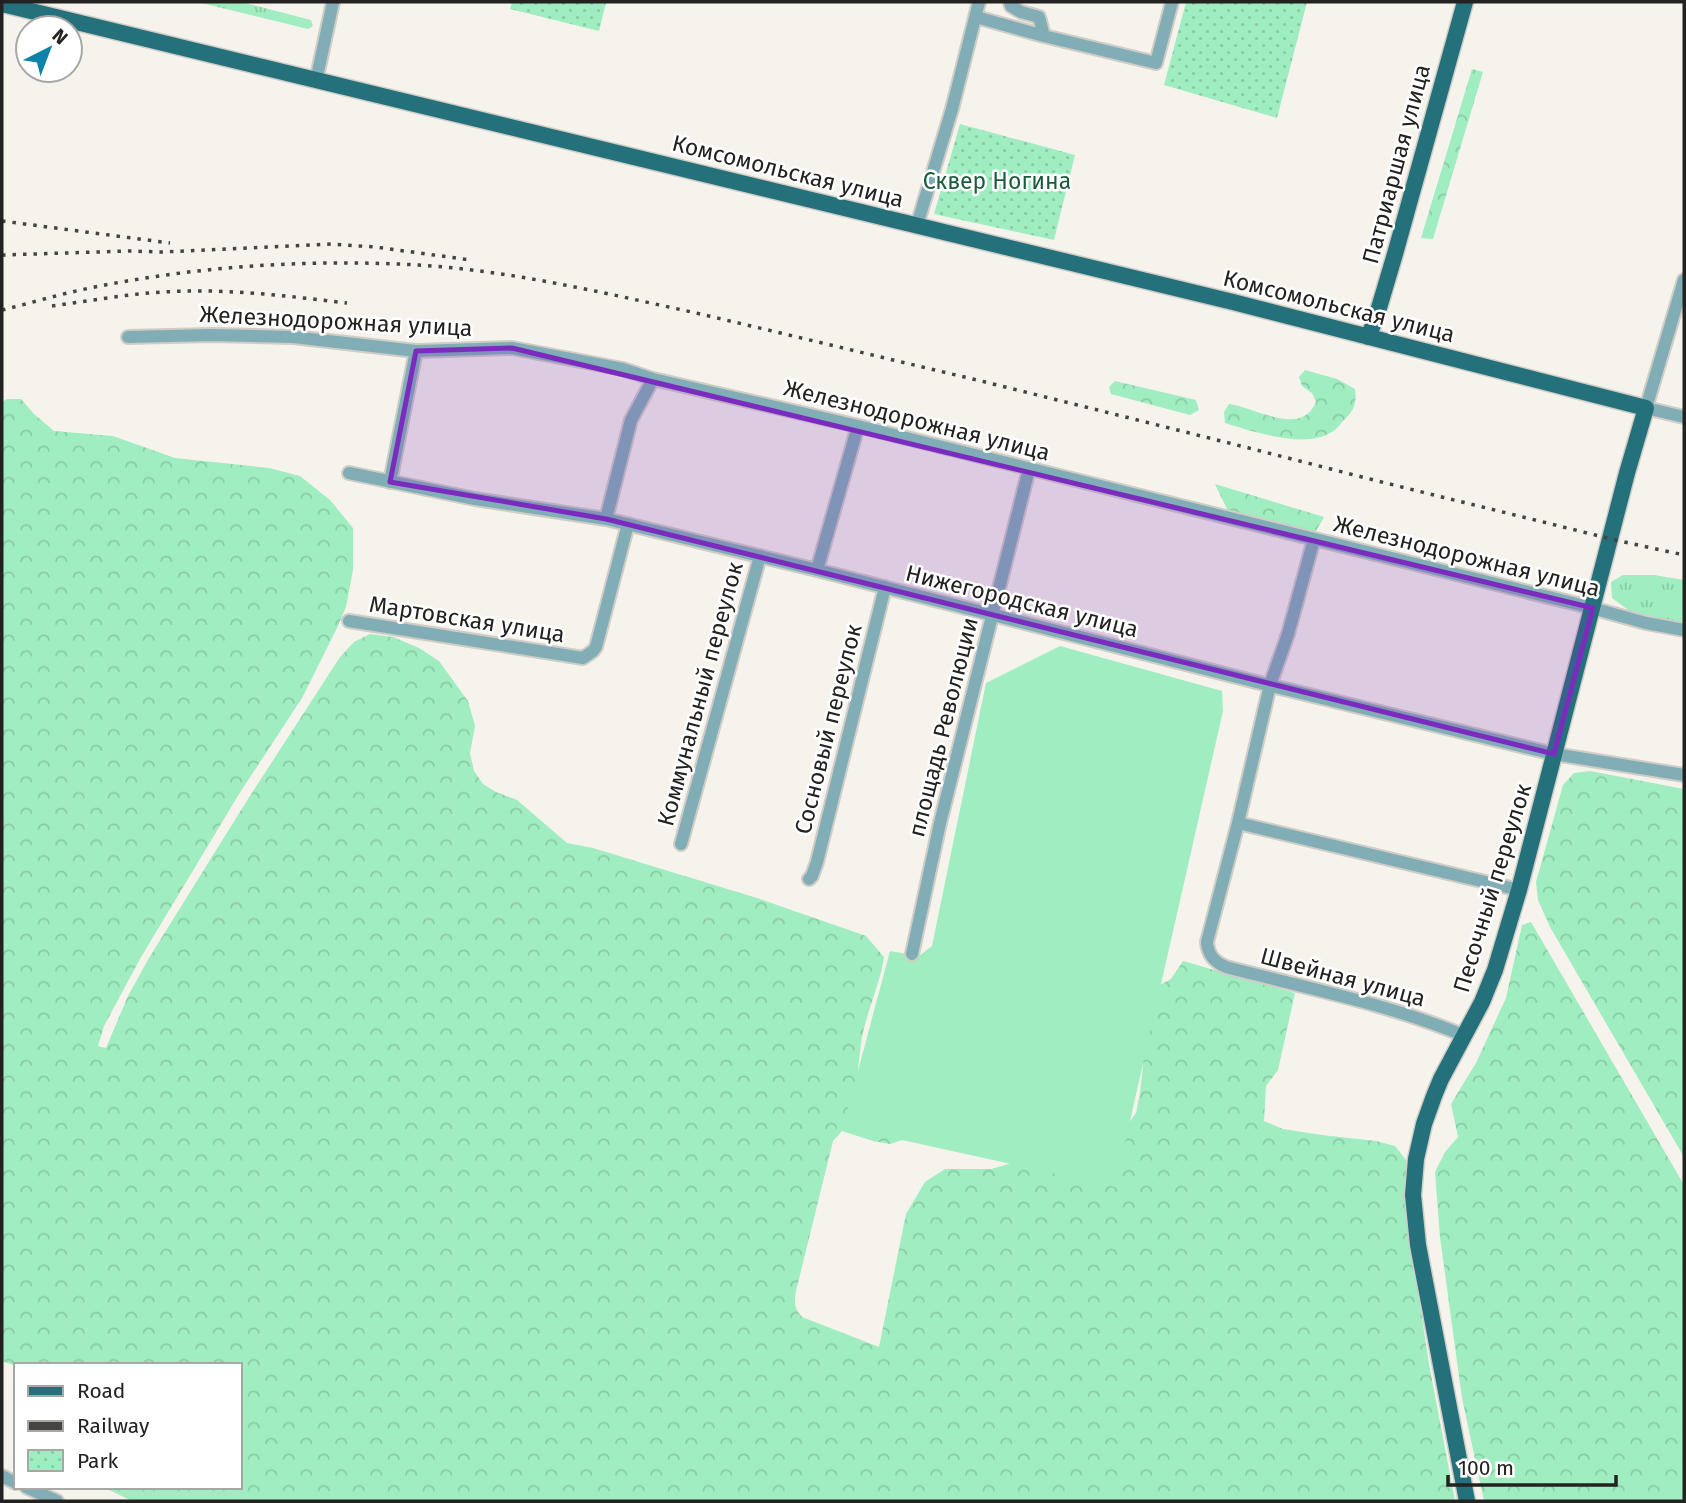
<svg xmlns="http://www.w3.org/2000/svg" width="1686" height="1503" font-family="'Fira Sans',sans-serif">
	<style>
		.grass { fill: url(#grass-tufts) }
		.forest { fill: url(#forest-crowns) }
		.park { fill: url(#park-dots) }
		.pitch { fill: #9fedc0 }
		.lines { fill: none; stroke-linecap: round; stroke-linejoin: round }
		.minor-casing { stroke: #d0cdc7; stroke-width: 16 }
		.major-casing { stroke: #d0cdc7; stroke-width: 19 }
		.minor { stroke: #81aeb6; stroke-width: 12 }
		.major { stroke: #24717c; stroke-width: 16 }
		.rail { stroke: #454441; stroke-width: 3.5; stroke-dasharray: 3.5 7; stroke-linecap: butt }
		.marked { fill: #7b2cbf; fill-opacity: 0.2; stroke: #7b2cbf; stroke-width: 5; stroke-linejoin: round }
		.labels { text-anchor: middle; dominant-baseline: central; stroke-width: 5; stroke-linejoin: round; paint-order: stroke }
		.street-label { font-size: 23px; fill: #232220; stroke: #fff }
		.park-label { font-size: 23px; fill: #1a5c3c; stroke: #fff }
	</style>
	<defs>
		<pattern id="grass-tufts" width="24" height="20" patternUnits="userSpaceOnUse" patternTransform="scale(1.75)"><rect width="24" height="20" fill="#9fedc0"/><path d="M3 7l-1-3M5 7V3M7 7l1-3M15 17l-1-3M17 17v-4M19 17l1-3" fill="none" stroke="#89cba5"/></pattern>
		<pattern id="forest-crowns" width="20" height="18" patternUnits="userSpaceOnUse" patternTransform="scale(1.75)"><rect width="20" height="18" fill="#9fedc0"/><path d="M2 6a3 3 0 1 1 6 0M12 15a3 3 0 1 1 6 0" fill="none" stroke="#89cba5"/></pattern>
		<pattern id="park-dots" width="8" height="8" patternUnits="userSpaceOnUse" patternTransform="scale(1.75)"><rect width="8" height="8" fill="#9fedc0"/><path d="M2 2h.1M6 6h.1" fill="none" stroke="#89cba5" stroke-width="1.8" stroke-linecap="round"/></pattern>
	</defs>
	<rect width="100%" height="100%" fill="#f6f3ec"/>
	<path class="grass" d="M197,2H241L311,20L313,26L308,29Z
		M1623,575H1654L1684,580V623L1665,622L1635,615L1612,598L1611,582Z"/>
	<path class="forest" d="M1472,69L1483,72L1433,239L1421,238Z
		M1305,370L1337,379L1355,389C1357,404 1354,411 1342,422C1339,426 1335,431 1330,433C1304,449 1252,431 1225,423L1224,412L1229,404C1255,407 1301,438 1316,402L1312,393L1302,386L1299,377Z
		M1115,381L1196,400L1199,410L1190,415L1111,394L1109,387Z
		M7,399H21L34,414L54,431L113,436L175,458L269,468L300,476L330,500L353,528V570L346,607L337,628L302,698L239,794L141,957L104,1026L98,1046L106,1048L128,996L149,958L248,799L340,657L354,642L370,634L393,637L419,648L439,661L468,701L475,726L470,753L474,771L483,784L496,792L517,800L567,843L593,848L757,898L866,936L884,957C881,979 872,999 866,1021C861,1037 860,1053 858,1070L908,1138L890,1144L873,1141L842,1131L833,1141L796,1291C794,1303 794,1308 802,1317L879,1347L906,1214L925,1182L945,1169H991L1123,1131L1136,1113L1140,1093L1143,1066L1141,1016L1158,986L1171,979L1183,961L1295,993L1278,1070L1266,1086L1264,1121L1283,1129L1322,1135L1376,1141L1395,1146L1406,1160L1408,1226L1429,1364L1455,1501H132L103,1487H240V1365H16V1366L2,1361V402Z
		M1215,484L1324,517L1313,536L1229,513Z
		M1590,771L1684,789V1157L1550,927L1538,900L1536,882L1563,785L1574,773Z
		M1531,922L1684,1185V1501H1484L1462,1398L1440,1237L1435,1172L1445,1152L1458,1137L1451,1104L1476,1063L1506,998L1522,925Z"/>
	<path class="park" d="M512,2H603L606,3L599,31L510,9Z
		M1186,2H1307L1277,118L1164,85Z
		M960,124L1075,155L1054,240L934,214Z"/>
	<path class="pitch" d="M1060,646L1222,691L1223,711L1115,1187L843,1127L890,951L919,956L932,946L986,683Z"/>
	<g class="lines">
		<g class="minor-casing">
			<path id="minor" d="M1010,2L1011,6L1021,12L1039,17L1044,36
				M976,17L1044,36L1156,63L1172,2
				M316,81L333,2
				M917,225L952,109L979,2
				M1684,280L1646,408L1684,417
				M128,337L211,335L293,337L416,351L512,348L623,369L653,379L858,426L1581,605L1646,623L1684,630
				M349,473L475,499L606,519L817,570L1268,685L1554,754L1684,775
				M390,482L416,351
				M606,519L631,420L653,379
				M1314,539L1288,634L1270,685L1238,823L1207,942C1208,955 1214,962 1226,967C1306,988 1389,1004 1465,1036
				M817,570L858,426
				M349,621L583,658L593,651L596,647L628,524
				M1238,823L1519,890
				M681,844L760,556
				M809,879L812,876L817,862L885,587
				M912,954L940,823L1029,469
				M2,1476L16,1483
				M26,1487L57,1501"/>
		</g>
		<g class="major-casing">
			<path id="major" d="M2,4L1233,302L1646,408L1627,473L1519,890L1495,970L1482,1002L1441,1079L1434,1096L1424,1124L1416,1159L1413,1195L1418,1245L1467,1501
				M1368,337L1376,318L1395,254L1465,2"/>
		</g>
		<use href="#minor" class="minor"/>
		<use href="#major" class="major"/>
		<path class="rail" d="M2,221L170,243
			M2,255L129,251L162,252L331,244L375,247L471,260
			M52,306C89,301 126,294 164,292C225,288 287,296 347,303
			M2,310C31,303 60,294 90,288C197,266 309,259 419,265C512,271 605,293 696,313C790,335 884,358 977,380C1106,412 1234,444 1362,477C1445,498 1528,518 1611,539L1684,555"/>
	</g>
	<path class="marked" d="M512,348L1593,608L1554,754L606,519L390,482L416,351Z"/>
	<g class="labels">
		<g class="street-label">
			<text transform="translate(1396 164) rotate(-75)">Патриаршая улица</text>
			<text transform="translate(788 171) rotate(14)">Комсомольская улица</text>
			<text transform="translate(1339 306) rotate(14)">Комсомольская улица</text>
			<text transform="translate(336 321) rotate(3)">Железнодорожная улица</text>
			<text transform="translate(917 420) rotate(14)">Железнодорожная улица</text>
			<text transform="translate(1467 556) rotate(14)">Железнодорожная улица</text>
			<text transform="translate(1022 601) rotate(14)">Нижегородская улица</text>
			<text transform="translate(467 619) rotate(9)">Мартовская улица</text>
			<text transform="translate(700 694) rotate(-75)">Коммунальный переулок</text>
			<text transform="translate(943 727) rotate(-76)">площадь Революции</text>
			<text transform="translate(828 729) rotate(-76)">Сосновый переулок</text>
			<text transform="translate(1492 888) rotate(-73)">Песочный переулок</text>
			<text transform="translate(1343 977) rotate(15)">Швейная улица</text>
		</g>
		<g class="park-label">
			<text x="997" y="181">Сквер Ногина</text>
		</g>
	</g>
	<rect width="1686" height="1503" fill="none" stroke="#232220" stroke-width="7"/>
	<rect x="14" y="1363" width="228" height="126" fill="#ffffff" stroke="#a7a7a6" stroke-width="2"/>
	<rect x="28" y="1386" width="35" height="10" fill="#24717c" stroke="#a7a7a6" stroke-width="2"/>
	<text x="77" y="1398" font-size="21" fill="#232220">Road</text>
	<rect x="28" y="1421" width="35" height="10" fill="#454441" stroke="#a7a7a6" stroke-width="2"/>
	<text x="77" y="1433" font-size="21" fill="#232220">Railway</text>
	<rect x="28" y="1450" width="35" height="21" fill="url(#park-dots)" stroke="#a7a7a6" stroke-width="2"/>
	<text x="77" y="1468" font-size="21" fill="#232220">Park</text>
	<g transform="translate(49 49) rotate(42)"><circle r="33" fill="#ffffff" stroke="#a7a7a6" stroke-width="2"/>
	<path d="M0-5L12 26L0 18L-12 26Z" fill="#0f82a9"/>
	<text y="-10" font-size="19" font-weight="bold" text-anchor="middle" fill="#232220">N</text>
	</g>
	<path d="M1448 1475v10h168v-10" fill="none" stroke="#232220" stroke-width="3.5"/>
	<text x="1458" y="1475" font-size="21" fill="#232220" stroke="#ffffff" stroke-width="5" paint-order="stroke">100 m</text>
</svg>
